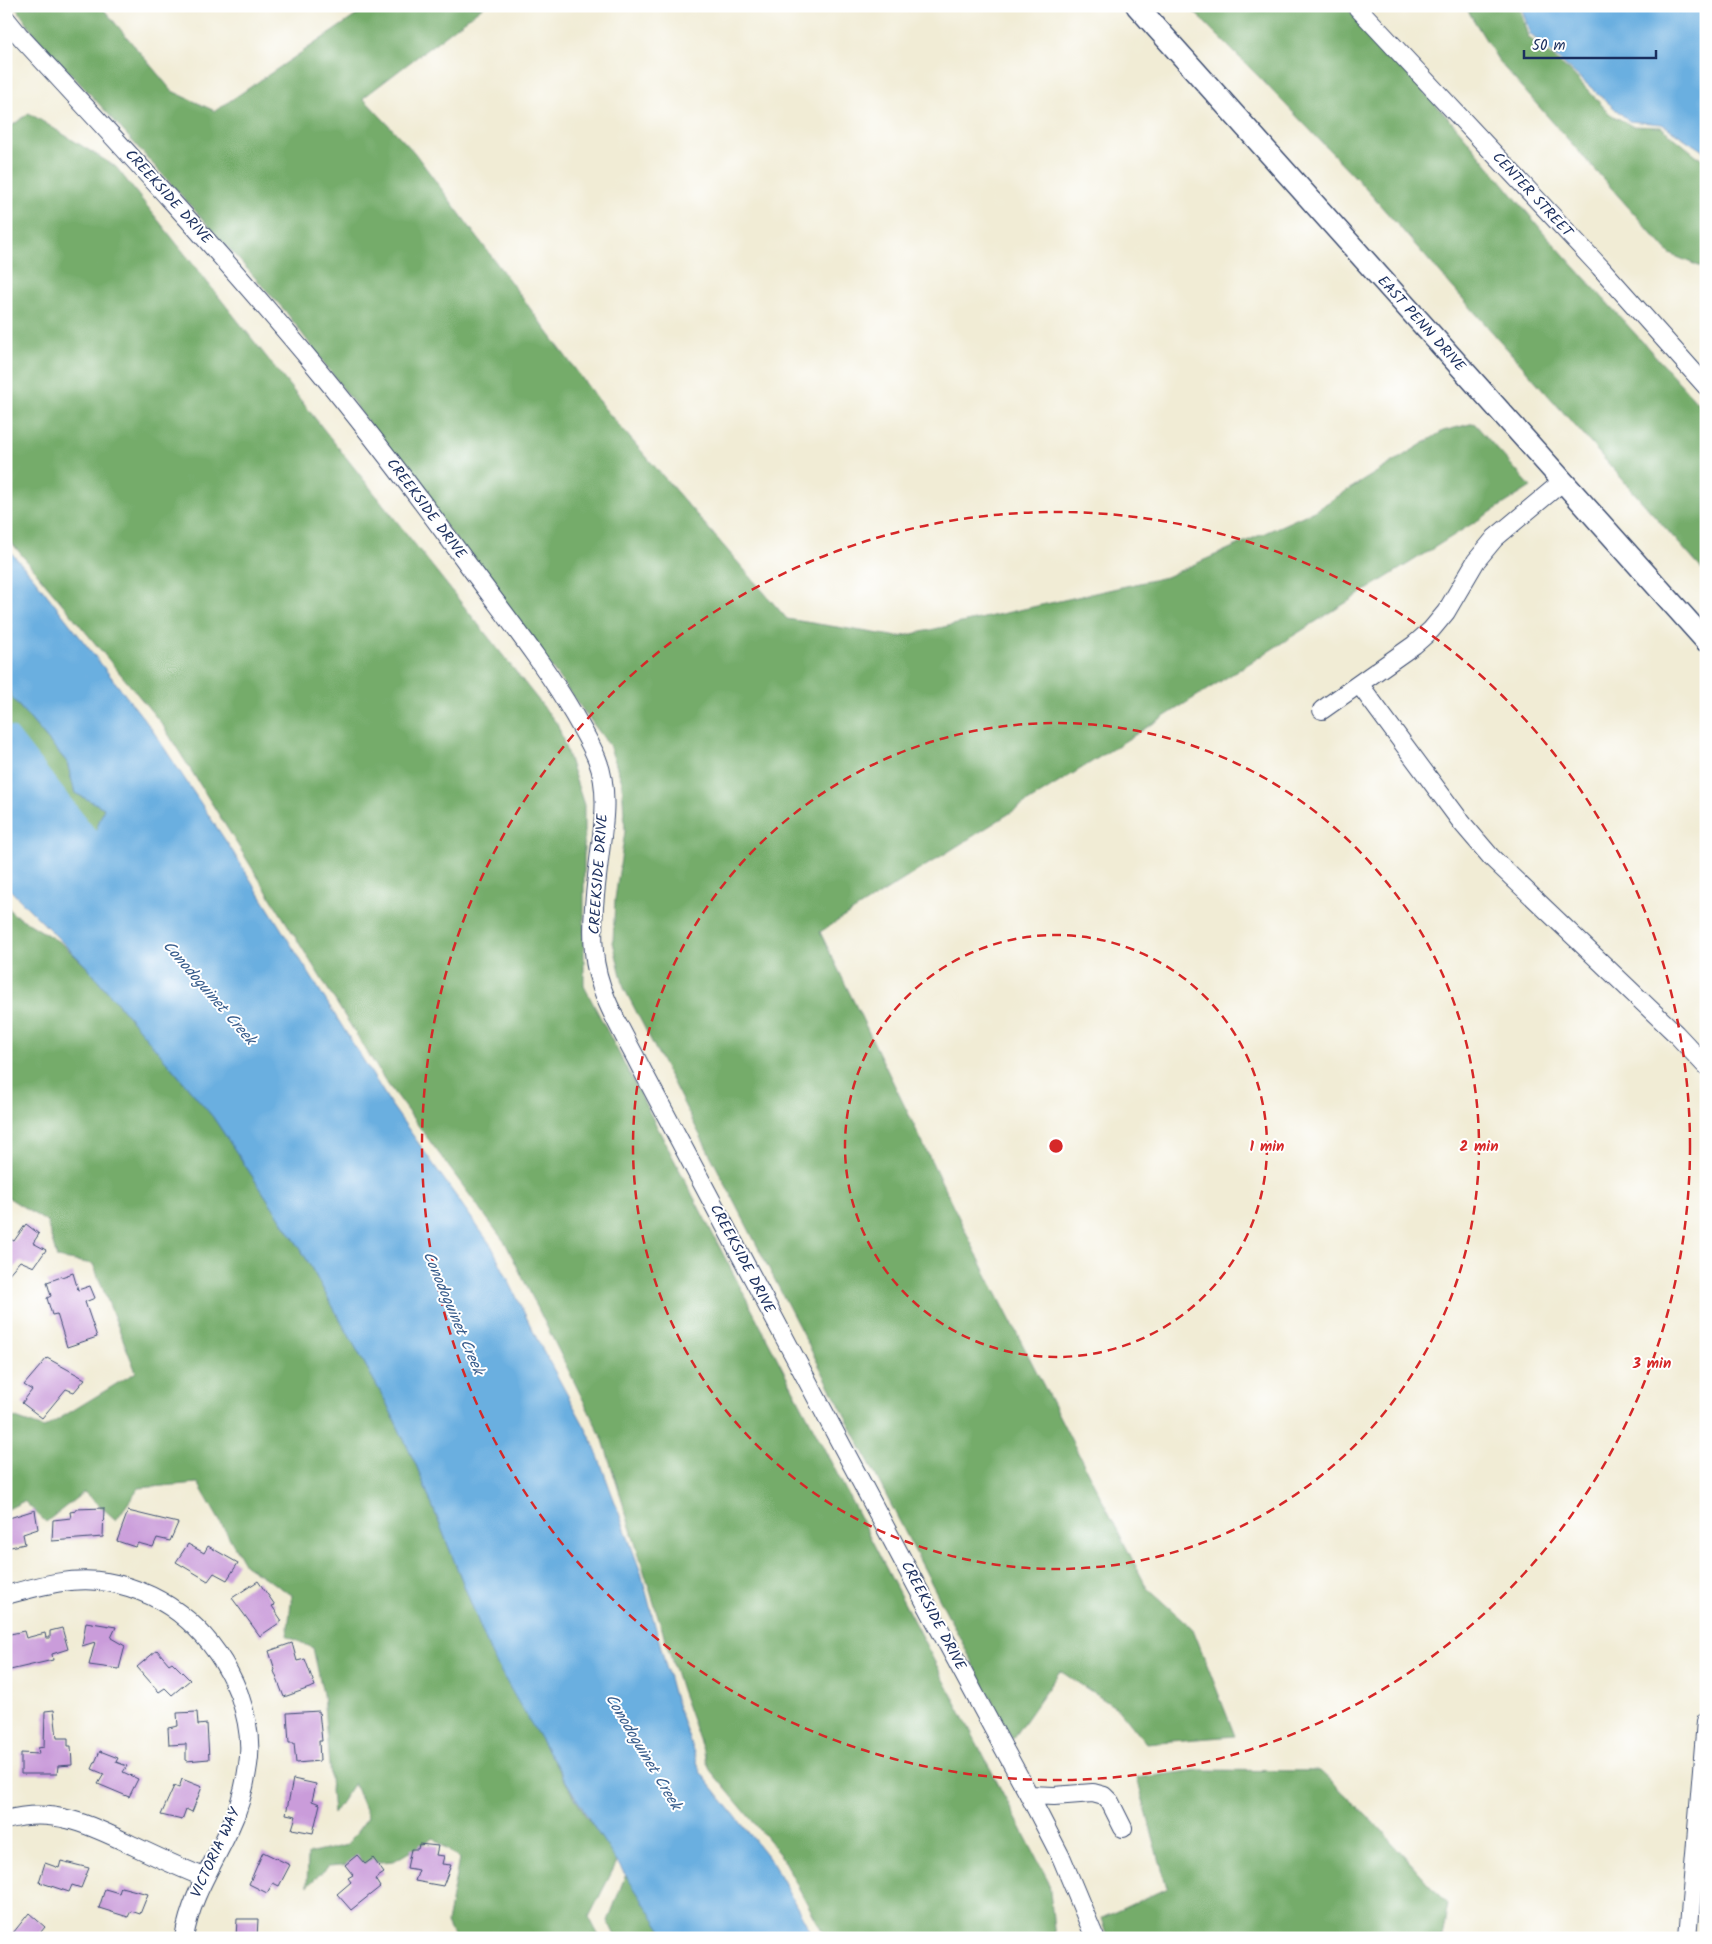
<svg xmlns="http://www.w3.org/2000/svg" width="1712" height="1944" font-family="Kalam,sans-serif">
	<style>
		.forest { fill: #74ac6a; stroke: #486e64 }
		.water { fill: #6aafe0; stroke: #426f9f }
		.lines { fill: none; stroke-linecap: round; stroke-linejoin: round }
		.river { stroke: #6aafe0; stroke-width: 31 }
		.building { fill: #ca9cda }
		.minor-casing { stroke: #3b4b70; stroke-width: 20 }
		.major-casing { stroke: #3b4b70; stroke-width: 24 }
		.minor { stroke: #fff; stroke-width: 18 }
		.major { stroke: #fff; stroke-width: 21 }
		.ring { fill: none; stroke: #d62828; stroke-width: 2.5; stroke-dasharray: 9 6 }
		.labels { text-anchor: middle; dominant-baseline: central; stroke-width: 4; stroke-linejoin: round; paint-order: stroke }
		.street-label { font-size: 15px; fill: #1b2f5e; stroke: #fff }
		.water-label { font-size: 16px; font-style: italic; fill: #375c8c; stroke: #fff }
		.centre { fill: #d62828; stroke: #fff; stroke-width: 2.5 }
		.ring-label { font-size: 15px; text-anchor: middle; font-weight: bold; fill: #d62828; stroke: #fff; stroke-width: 4; stroke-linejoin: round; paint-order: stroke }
	</style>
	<rect width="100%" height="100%" fill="#fff"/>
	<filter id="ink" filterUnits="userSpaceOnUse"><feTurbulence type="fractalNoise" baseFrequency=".02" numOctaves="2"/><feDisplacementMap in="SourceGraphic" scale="10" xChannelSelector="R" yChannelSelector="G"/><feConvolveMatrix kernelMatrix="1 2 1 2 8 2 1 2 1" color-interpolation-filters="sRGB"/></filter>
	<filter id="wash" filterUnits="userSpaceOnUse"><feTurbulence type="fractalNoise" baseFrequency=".0096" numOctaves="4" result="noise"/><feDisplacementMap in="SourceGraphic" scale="20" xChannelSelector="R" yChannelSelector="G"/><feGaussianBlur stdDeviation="1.12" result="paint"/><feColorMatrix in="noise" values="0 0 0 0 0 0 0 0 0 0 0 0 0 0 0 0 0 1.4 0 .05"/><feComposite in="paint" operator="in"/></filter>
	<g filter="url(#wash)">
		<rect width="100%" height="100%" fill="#f1ecd5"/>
		<path class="forest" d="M15,6H101L172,91L215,111L370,6H484L363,98L414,152L604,408L787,619L899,637L1166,577L1314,511L1443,431L1474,423L1531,487L820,932L979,1259L1147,1588L1193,1629L1235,1736L1146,1743L1118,1709L1060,1671L1012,1739L624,988L613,942L615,899L625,831L622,782L609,745L286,312L90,94L37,38Z
			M1188,6H1345L1460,131L1545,234L1706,412V574L1357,179L1261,79Z
			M1465,6H1519L1528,37L1571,72L1610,114L1632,126L1661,127L1696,155L1706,161V269L1670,254L1500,63Z
			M29,113L116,167L558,725L584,805V986L1049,1882L1055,1938H826L780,1854L710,1770L681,1690L603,1440L506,1244L386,1082L162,724L6,536V130Z
			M6,683L13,699L67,762L75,793L105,808L95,833L74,839L6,763Z
			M6,904L12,913L61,943L87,967L213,1117L302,1251L386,1402L417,1467L492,1656L585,1815L618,1860L589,1917L600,1938H454L447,1923L459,1859L433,1838L394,1861L329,1866L307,1886L308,1854L347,1845L368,1817L354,1783L333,1814L323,1694L313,1648L287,1636L292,1595L245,1565L198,1483L139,1488L116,1520L84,1492L46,1522L24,1501L6,1510V1447H9L10,1416L44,1428L136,1372L93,1264L57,1258L47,1222L6,1196Z
			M1199,1770L1320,1771L1368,1816L1448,1904L1442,1938H1108L1102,1918L1167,1888L1137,1778Z
			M625,1876L645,1888L675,1938H616L608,1921Z"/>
		<path class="water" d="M1521,6H1706V153L1662,124L1629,121L1530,34Z
			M6,547L33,577L151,728L233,852L392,1106L492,1247L538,1341L592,1440L641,1573L673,1693L701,1773L772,1862L814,1938H667L592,1824L518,1702L492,1656L417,1467L386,1402L302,1251L213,1117L87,967L6,886V763L73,839L95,833L104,808L75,793L67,762L13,699L6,683Z"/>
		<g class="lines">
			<path class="river" d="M6,741L107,870"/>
		</g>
		<g id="blocks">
			<path class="building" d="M26,1224L39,1234L33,1243L46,1250L34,1267L20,1261L6,1277V1237L14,1241Z
				M73,1273L78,1290L90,1286L95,1298L85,1302L97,1337L67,1347L57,1314L52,1315L47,1298L51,1296L47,1282Z
				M47,1358L85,1379L74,1392L66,1389L42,1418L22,1403L32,1390L24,1385Z
				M104,1508L103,1537L52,1541L53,1520L71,1518L70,1512L76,1511V1509Z
				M35,1510L38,1529L23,1534L25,1544L6,1548V1519Z
				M128,1511L178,1523L170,1541L157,1538L153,1547L138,1543L135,1547L117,1541Z
				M188,1544L204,1553L208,1546L238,1563L227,1580L214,1573L208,1581L176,1562Z
				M258,1581L275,1605L272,1606L282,1621L260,1636L232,1598Z
				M86,1622L116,1627L111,1638L125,1646L119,1669L89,1665L95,1642L82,1646Z
				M62,1628L68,1649L52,1654L53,1660L6,1671V1635L24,1631L26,1638L45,1633L46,1638H50V1631Z
				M292,1643L297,1661L305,1659L315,1686L284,1697L274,1671L275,1670L269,1651Z
				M157,1650L169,1664L172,1662L190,1680L172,1695L165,1688L159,1692L137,1667Z
				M54,1710L57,1738H68V1746H71L72,1765L58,1766L57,1774H21V1753L39,1754L38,1748L44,1747L45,1711Z
				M319,1711L322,1741H319L320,1761L296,1763L294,1743H289L287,1713Z
				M197,1712L198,1725L207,1724L209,1759L186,1761V1744L169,1745L168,1728L178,1726L177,1713Z
				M100,1751L118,1758L116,1762L127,1766L123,1772L138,1779L129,1797L98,1784L104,1774L92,1769Z
				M182,1779L202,1787L192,1812L186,1809L182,1820L161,1815L174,1786L179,1788Z
				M293,1779L316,1784L312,1801L320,1804L313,1833L292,1829L296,1816L286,1814Z
				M419,1844L438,1846L436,1855L444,1856L442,1864L451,1865L443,1886L415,1881L419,1870L407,1868L411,1849H418Z
				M263,1852L290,1865L279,1886L273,1883L267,1893L249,1884Z
				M357,1855L365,1864L373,1858L384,1873L375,1879L380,1887L351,1910L337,1894L351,1882L348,1878L353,1875L345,1865Z
				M61,1861L89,1868L81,1888L72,1885L69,1892L39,1882L45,1863L59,1868Z
				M121,1887L148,1894L140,1914L131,1911L128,1917L99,1908L105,1889L119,1893Z
				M29,1913L45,1927L36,1938H9Z
				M237,1919H258L257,1938H236Z"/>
		</g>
	</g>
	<g filter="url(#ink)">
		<use href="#blocks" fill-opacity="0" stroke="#3b4b70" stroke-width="1"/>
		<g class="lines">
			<g class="minor-casing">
				<path id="minor" d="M1356,6L1600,267L1706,386
					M6,19L19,35C121,145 224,256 320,372C372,435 421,500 469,566C505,615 543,662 574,715C582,729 591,744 597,759C609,789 604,822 600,852C596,885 591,919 594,952C597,993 623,1032 641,1068L933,1617L1029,1795L1062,1859L1095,1938
					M1359,684L1462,823L1491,857L1676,1034L1706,1066
					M1322,710L1414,645L1431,630L1446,612L1476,561L1495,538L1562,482
					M6,1595C39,1586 73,1576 107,1582C170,1593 216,1636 239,1694C247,1717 252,1741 248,1765C245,1787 239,1809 229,1830C212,1867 191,1896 184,1938
					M1029,1795L1054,1796L1093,1793L1104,1796L1110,1802L1123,1828
					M6,1820C54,1806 92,1826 134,1846C157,1857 180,1868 204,1877
					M1688,1938L1706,1721"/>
			</g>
			<g class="major-casing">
				<path id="major" d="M1137,6L1706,641"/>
			</g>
			<use href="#minor" class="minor"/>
			<use href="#major" class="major"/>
		</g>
	</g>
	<g class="ring">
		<circle cx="1056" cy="1146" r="211"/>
		<circle cx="1056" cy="1146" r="423"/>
		<circle cx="1056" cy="1146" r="634"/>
	</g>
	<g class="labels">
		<g class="street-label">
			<text transform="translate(1532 195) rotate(47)">CENTER STREET</text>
			<text transform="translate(168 197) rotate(48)">CREEKSIDE DRIVE</text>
			<text transform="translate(1421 324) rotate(48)">EAST PENN DRIVE</text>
			<text transform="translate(426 509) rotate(53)">CREEKSIDE DRIVE</text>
			<text transform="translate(599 874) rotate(-86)">CREEKSIDE DRIVE</text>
			<text transform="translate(742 1259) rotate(62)">CREEKSIDE DRIVE</text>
			<text transform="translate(933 1616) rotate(62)">CREEKSIDE DRIVE</text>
			<text transform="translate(216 1853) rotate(-65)">VICTORIA WAY</text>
		</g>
		<g class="water-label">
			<text transform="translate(209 993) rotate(49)">Conodoguinet Creek</text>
			<text transform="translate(453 1313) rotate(67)">Conodoguinet Creek</text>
			<text transform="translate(643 1752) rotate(59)">Conodoguinet Creek</text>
		</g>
	</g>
	<circle cx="1056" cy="1146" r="8" class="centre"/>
	<g class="ring-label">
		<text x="1267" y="1151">1 min</text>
		<text x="1479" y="1151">2 min</text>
		<text x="1652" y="1368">3 min</text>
	</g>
	<rect width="1712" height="1944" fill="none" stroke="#fff" stroke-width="25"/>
	<path d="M1524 50v8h132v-8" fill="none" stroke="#1b2f5e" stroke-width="2.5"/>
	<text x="1532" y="50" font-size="15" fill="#1b2f5e" stroke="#ffffff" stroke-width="4" paint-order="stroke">50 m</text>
</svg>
